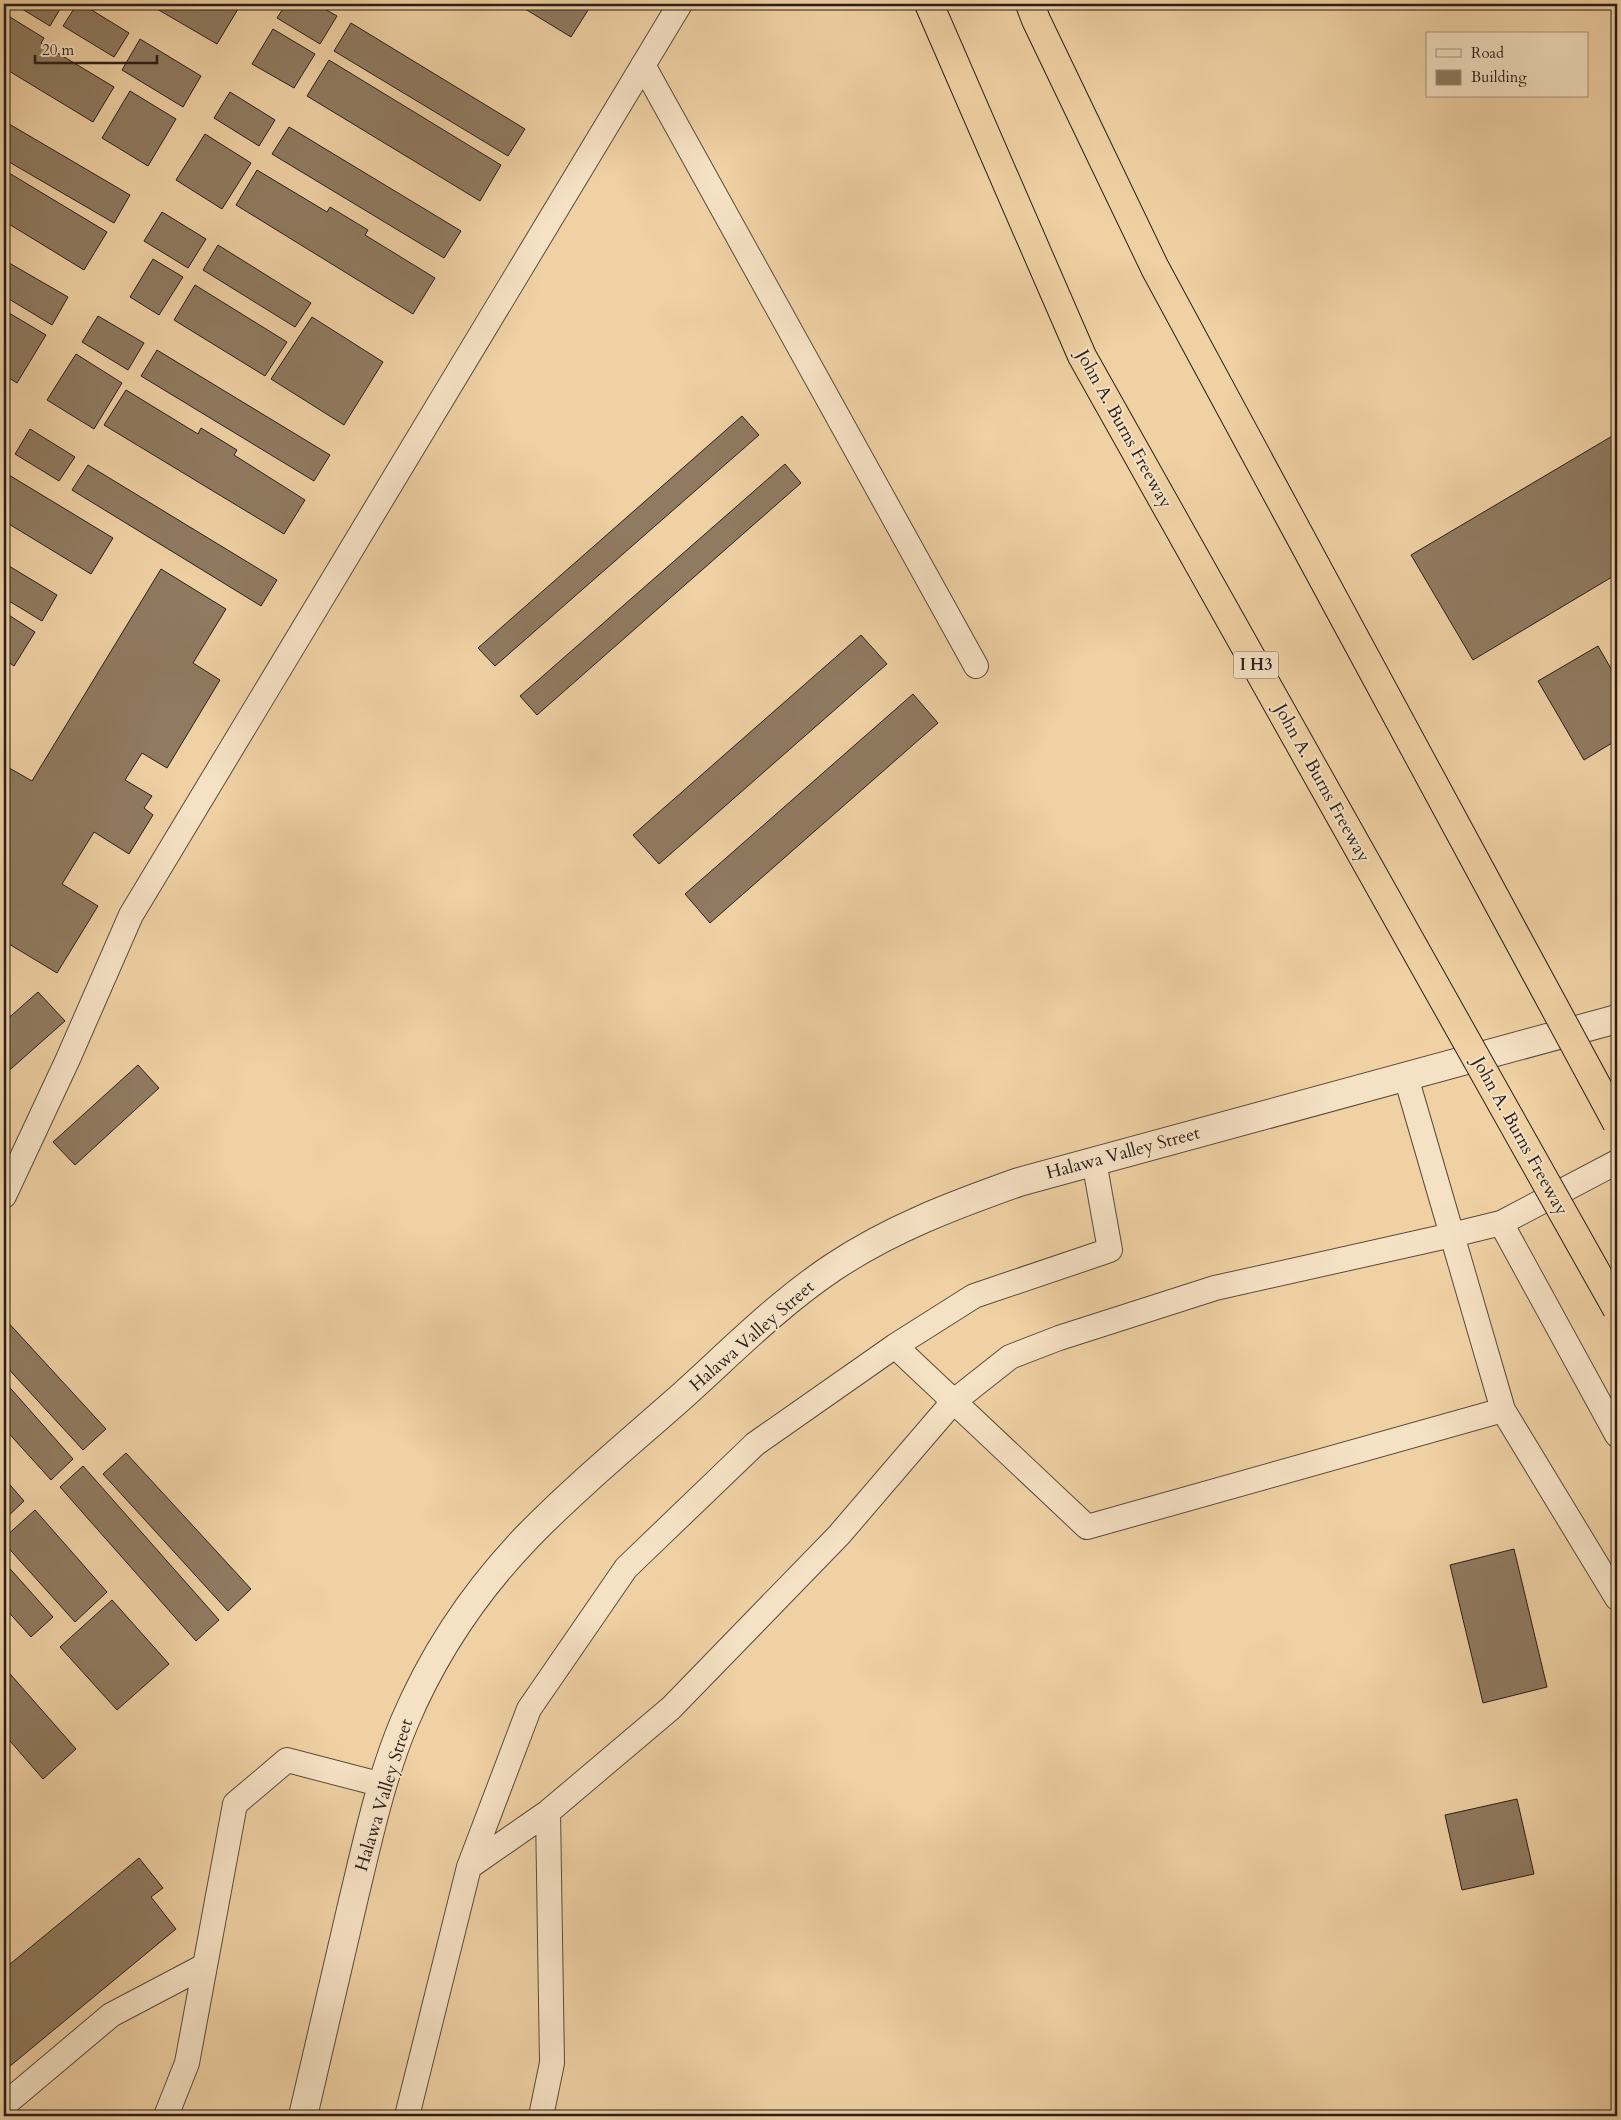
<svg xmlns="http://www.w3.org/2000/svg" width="1621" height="2120" font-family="Cardo,serif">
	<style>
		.building { fill: #907b61; stroke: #291e19 }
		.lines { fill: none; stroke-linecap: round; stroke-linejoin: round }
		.service-casing { stroke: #5a4b3c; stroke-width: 26 }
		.tertiary-casing { stroke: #5a4b3c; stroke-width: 30 }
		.service { stroke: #f5e1c4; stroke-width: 24 }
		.tertiary { stroke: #f5e1c4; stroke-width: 28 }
		.motorway-bridge-casing { stroke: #291e19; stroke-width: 30; stroke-linecap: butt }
		.motorway-bridge { stroke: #efd1a4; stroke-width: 28 }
		.labels { text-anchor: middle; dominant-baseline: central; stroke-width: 4; stroke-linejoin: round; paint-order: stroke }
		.shield { fill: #f5e1c4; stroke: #66584c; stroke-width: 1 }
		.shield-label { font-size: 16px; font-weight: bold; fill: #291e19 }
		.street-label { font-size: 18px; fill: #291e19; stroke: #f5e1c4 }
	</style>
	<rect width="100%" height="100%" fill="#efd1a4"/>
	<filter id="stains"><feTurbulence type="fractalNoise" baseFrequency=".004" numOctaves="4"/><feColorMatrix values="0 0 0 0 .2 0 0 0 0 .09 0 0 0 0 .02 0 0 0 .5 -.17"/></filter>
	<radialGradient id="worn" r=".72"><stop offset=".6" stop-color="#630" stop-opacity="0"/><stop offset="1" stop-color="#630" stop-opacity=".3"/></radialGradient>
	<path class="building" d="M14,4H63L50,26Z
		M77,4H82L129,33L114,57L63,26Z
		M160,4H229L238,9L217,44L157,9Z
		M286,4H316L337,16L320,44L277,18Z
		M517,4H592L571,37Z
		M10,17L44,38L41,43L114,87L93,122L4,68V21L6,23Z
		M351,23L525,129L508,156L334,51Z
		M273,29L315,54L294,88L252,64Z
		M140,39L201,76L183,107L122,70Z
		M329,60L501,165L480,201L307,96Z
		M130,91L176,119L148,166L102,138Z
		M230,92L275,120L259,146L214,118Z
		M4,121L130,195L114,223L4,159Z
		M289,127L461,231L444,258L272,154Z
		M205,134L251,163L222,209L176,180Z
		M4,170L107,232L84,270L4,221Z
		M257,170L327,212L330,207L368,230L365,235L435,278L413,314L236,205Z
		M162,212L206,239L188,268L144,241Z
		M218,245L311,303L295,327L203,270Z
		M153,259L183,277L159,315L130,297Z
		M4,260L68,297L52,325L4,296Z
		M195,285L287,342L265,376L174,320Z
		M4,310L46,335L17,383L4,375Z
		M98,316L144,343L128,370L82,342Z
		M312,317L383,362L344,425L271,379Z
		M157,350L330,455L314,481L141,376Z
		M76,354L122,383L94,429L47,400Z
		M126,390L198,434L201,428L237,450L234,455L305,500L284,534L104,425Z
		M742,416L759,435L495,666L478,648Z
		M30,429L75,457L59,481L15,454Z
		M1614,435L1617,441V574L1473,660L1411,555Z
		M785,464L801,483L537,715L520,696Z
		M88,465L277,580L261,606L72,490Z
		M4,472L113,538L91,574L4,521Z
		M4,563L57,595L42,621L4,598Z
		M161,569L226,609L193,663L220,680L167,768L142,753L125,780L152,796L144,808L153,815L129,854L94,832L62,884L98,906L57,973L4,941V765L32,781Z
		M4,612L35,632L14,666L4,659Z
		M861,635L887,664L659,864L633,835Z
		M1598,646L1617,679V740L1584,760L1538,681Z
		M913,694L938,723L710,923L685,894Z
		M38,992L65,1021L4,1075V1022Z
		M138,1065L159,1088L75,1165L53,1142Z
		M4,1318L106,1429L83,1450L4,1364Z
		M4,1381L73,1459L51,1480L4,1428Z
		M126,1453L251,1589L228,1611L103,1474Z
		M83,1466L219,1620L196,1641L60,1487Z
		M4,1478L24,1501L4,1520Z
		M35,1510L107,1592L75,1622L4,1543V1538Z
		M1514,1549L1547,1687L1483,1703L1450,1565Z
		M4,1562L53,1617L31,1637L4,1607Z
		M112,1600L169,1664L117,1710L60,1647Z
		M4,1667L76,1749L43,1779L4,1734Z
		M1517,1799L1534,1874L1462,1890L1445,1815Z
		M139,1858L163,1888L151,1897L176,1929L4,2071V1969Z"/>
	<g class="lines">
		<g class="service-casing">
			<path id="service" d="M643,65L976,666
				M1406,1077L1452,1235L1501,1223L1617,1162
				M4,1196L68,1059L131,915L680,4
				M1501,1223L1617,1435
				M895,1346L1087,1527L1503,1410
				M469,1867L548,1812L671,1708L839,1535L953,1402L1010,1357L1059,1338L1215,1288L1452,1235L1503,1410L1617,1598
				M4,2105L111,2015L204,1966
				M166,2116L187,2063L235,1804L287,1760L383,1785
				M407,2116L469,1867L529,1709L626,1568L755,1444L895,1346L974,1296L1110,1250L1094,1161
				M541,2116L552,2063L548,1812"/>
		</g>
		<g class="tertiary-casing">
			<path id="tertiary" d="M303,2116C320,2043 337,1970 354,1897C368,1839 381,1778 404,1723C433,1654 476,1590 528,1536C576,1487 629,1443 680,1398C730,1353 777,1305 832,1268C890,1229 954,1205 1019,1182L1617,1019"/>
		</g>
		<use href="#service" class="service"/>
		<use href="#tertiary" class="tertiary"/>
		<g class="motorway-bridge-casing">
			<path id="motorway-bridge" d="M929,4L1082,356L1617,1309
				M1030,4L1036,20L1155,268L1617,1123"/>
		</g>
		<use href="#motorway-bridge" class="motorway-bridge"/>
	</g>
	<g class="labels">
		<rect class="shield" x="1233.5" y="651.5" width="45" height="27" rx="4"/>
		<g class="shield-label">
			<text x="1256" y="665">I H3</text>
		</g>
		<g class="street-label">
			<text transform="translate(1124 429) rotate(61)">John A. Burns Freeway</text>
			<text transform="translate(1322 783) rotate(61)">John A. Burns Freeway</text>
			<text transform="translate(1520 1136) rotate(61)">John A. Burns Freeway</text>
			<text transform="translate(1123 1153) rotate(-15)">Halawa Valley Street</text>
			<text transform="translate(752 1336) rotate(-41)">Halawa Valley Street</text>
			<text transform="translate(384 1795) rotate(-73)">Halawa Valley Street</text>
		</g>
	</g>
	<rect width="1621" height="2120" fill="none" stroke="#efd1a4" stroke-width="20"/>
	<rect x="5" y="5" width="1611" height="2110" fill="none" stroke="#291e19" stroke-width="2.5"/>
	<rect x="10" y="10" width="1601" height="2100" fill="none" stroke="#291e19"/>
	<rect x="1426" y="32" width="162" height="65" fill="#f5e1c4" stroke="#a39380"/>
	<rect x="1436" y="49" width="25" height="8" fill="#f5e1c4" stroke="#a39380"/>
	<text x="1471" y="58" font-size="15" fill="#291e19">Road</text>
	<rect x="1436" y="70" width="25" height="15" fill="#907b61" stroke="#a39380"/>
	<text x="1471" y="82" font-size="15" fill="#291e19">Building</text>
	<path d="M35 55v8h122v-8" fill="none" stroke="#291e19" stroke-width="2.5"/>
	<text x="42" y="55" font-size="15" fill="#291e19" stroke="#f5e1c4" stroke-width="4" paint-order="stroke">20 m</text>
	<rect width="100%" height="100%" filter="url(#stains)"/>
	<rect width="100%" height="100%" fill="url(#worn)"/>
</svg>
